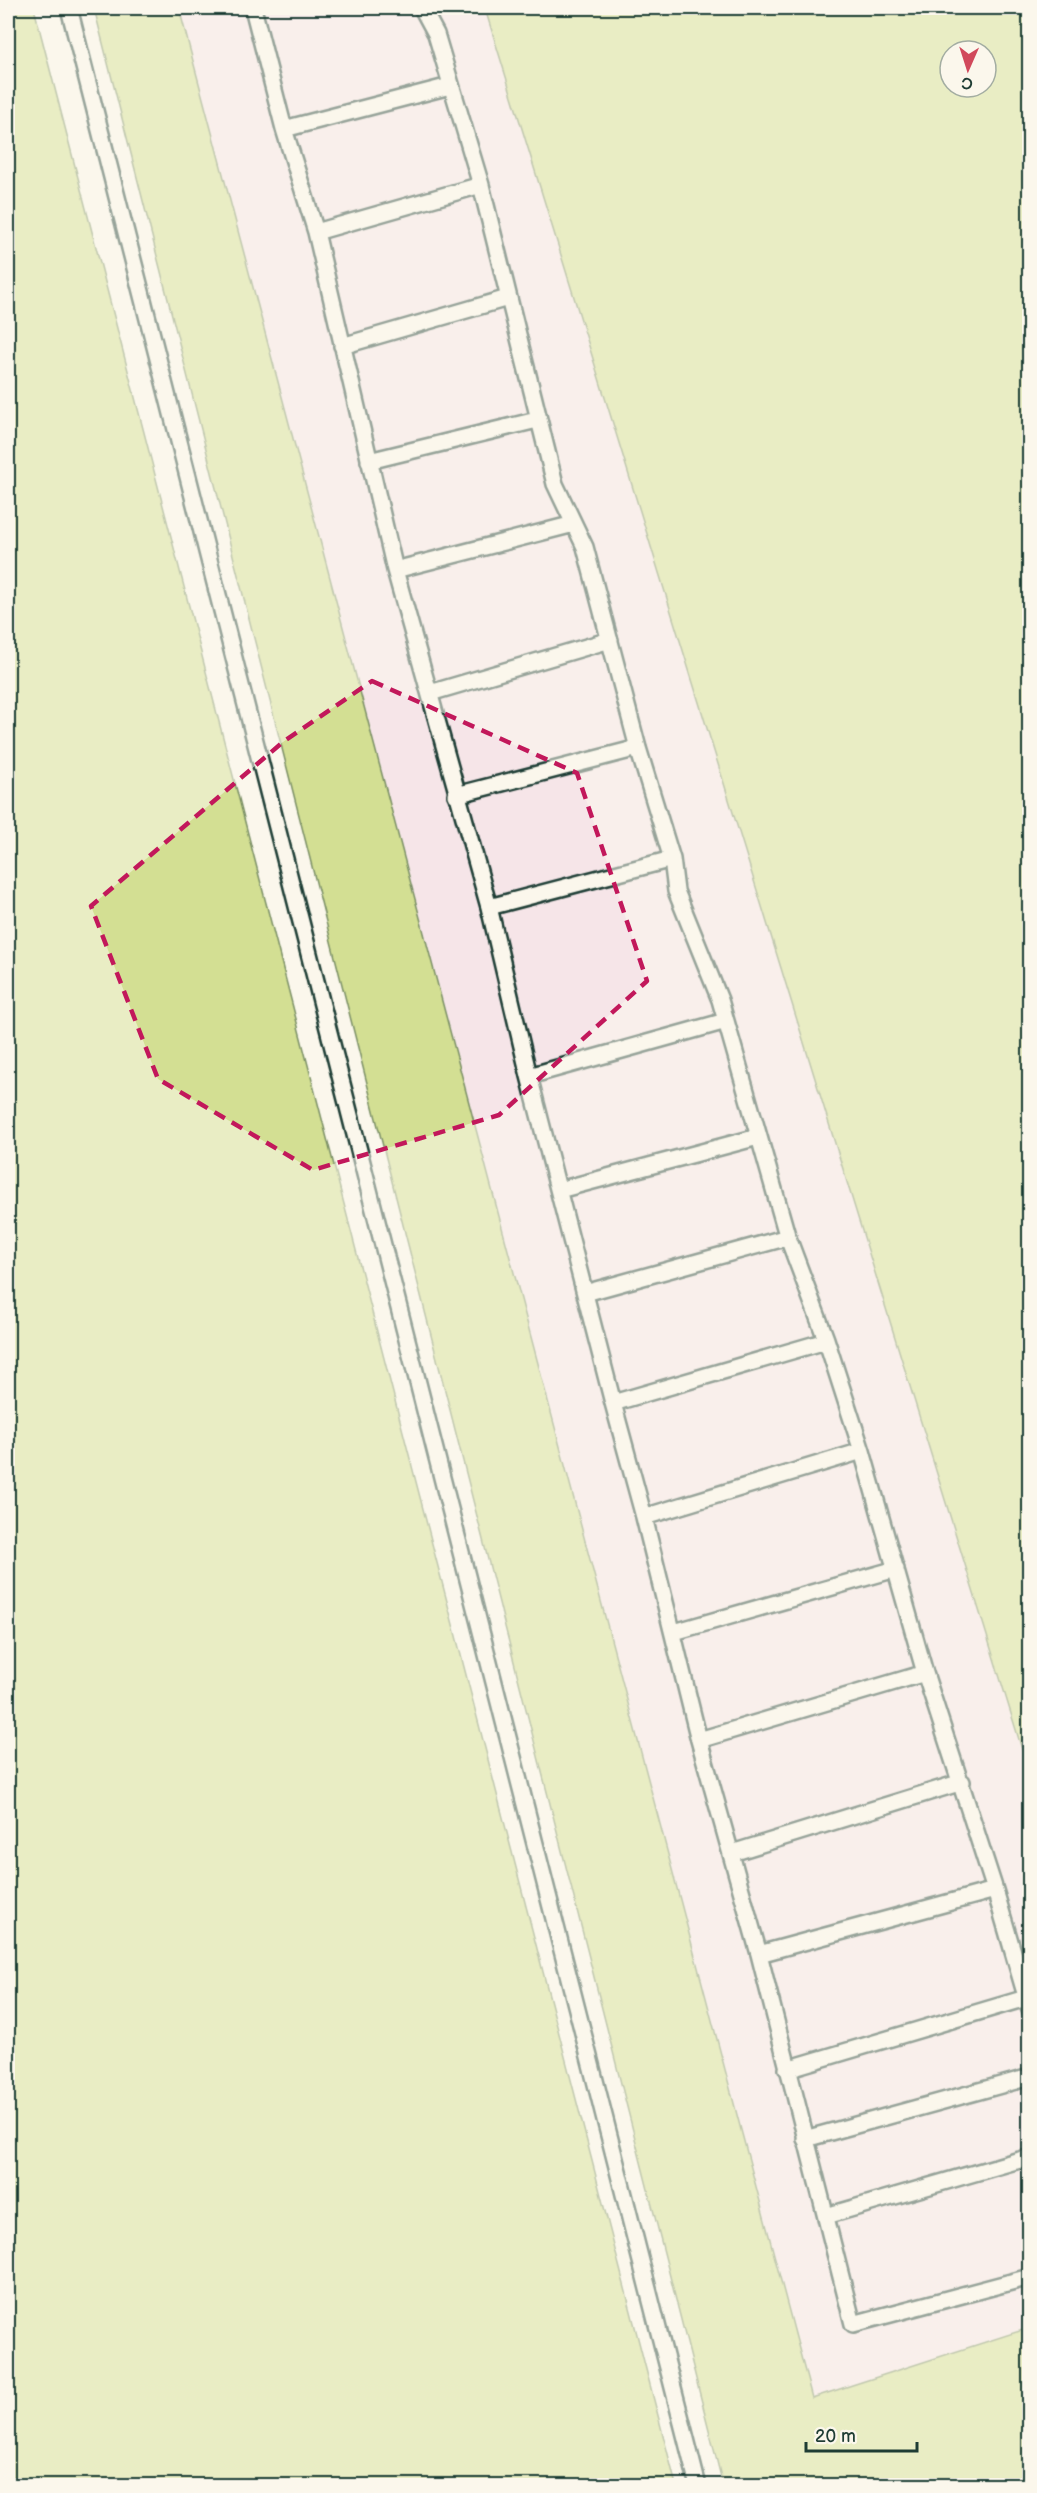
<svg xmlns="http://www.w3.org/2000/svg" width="1037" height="2493" font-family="'Balsamiq Sans',sans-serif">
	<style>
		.built { fill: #f6e5e8 }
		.green { fill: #d3df93; stroke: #798e64; stroke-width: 1.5; fill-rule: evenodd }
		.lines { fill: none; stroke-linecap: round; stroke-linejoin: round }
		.lane-casing { stroke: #1f3d34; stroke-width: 20 }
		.path { stroke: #1f3d34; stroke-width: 4; stroke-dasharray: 1.5 4.5; stroke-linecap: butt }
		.lane { stroke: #fbf7ec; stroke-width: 15 }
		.marked { fill: none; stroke: #c2185b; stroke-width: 4.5; stroke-dasharray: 12 8; stroke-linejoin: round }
	</style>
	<rect width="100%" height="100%" fill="#fbf7ec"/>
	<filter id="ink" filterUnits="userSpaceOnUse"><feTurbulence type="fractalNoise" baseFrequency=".0167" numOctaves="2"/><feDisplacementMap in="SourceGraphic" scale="12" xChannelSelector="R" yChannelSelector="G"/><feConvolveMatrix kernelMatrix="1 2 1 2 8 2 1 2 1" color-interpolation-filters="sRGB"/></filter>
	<g filter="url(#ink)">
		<path class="built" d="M179,8H485L1029,1772V2328L813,2399Z"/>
		<path class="green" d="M8,8H34L676,2485H8Z
			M94,8H179L812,2398L1029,2328V2485H723Z
			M485,8H1029V1772L486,12ZM950,51H986V87H950Z"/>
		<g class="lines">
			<g class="lane-casing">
				<path id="lane" d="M69,8L698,2486
					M253,8L284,129L316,232L395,570L489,907L529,1076L613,1403L644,1517L699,1740L759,1954L853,2324L1030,2277
					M422,8L436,34L481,185L555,484L585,547L638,748L672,859L676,891L720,1000L787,1235L826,1339L862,1451L925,1673L995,1890L1030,2010
					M284,129L450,86
					M316,232L481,185
					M342,346L508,298
					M369,461L537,420
					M395,570L574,524
					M430,693L610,640
					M456,795L638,748
					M489,907L672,859
					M529,1076L726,1021
					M559,1190L758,1137
					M585,1293L788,1237
					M613,1403L826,1341
					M644,1517L862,1451
					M674,1632L896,1569
					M699,1740L925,1673
					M732,1853L962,1782
					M759,1954L995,1890
					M787,2069L1026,1998
					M805,2139L1030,2077
					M826,2216L1030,2157"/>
			</g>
			<path class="path" d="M456,15L463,8"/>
			<use href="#lane" class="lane"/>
		</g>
	</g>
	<path d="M0 0H1037V2493H0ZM372,681L577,773L647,981L499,1115L313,1170L158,1079L91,906L283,742Z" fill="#fbf7ec" fill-opacity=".55" fill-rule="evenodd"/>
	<path class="marked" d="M372,681L577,773L647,981L499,1115L313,1170L158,1079L91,906L283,742Z"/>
	<rect width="1037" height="2493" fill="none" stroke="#fbf7ec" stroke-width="30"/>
	<rect x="15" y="15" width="1007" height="2463" fill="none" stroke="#1f3d34" stroke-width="2" filter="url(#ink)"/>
	<g transform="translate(968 69) rotate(183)"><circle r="28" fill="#fbf7ec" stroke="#a3ada2" stroke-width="1.5"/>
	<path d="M0-4.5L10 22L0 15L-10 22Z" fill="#d1495b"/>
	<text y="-9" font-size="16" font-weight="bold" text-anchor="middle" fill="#1f3d34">С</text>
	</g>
	<path d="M806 2442v9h111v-9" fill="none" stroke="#1f3d34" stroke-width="3"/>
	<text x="815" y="2442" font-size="18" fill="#1f3d34" stroke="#fbf7ec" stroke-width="4.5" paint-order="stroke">20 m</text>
</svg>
